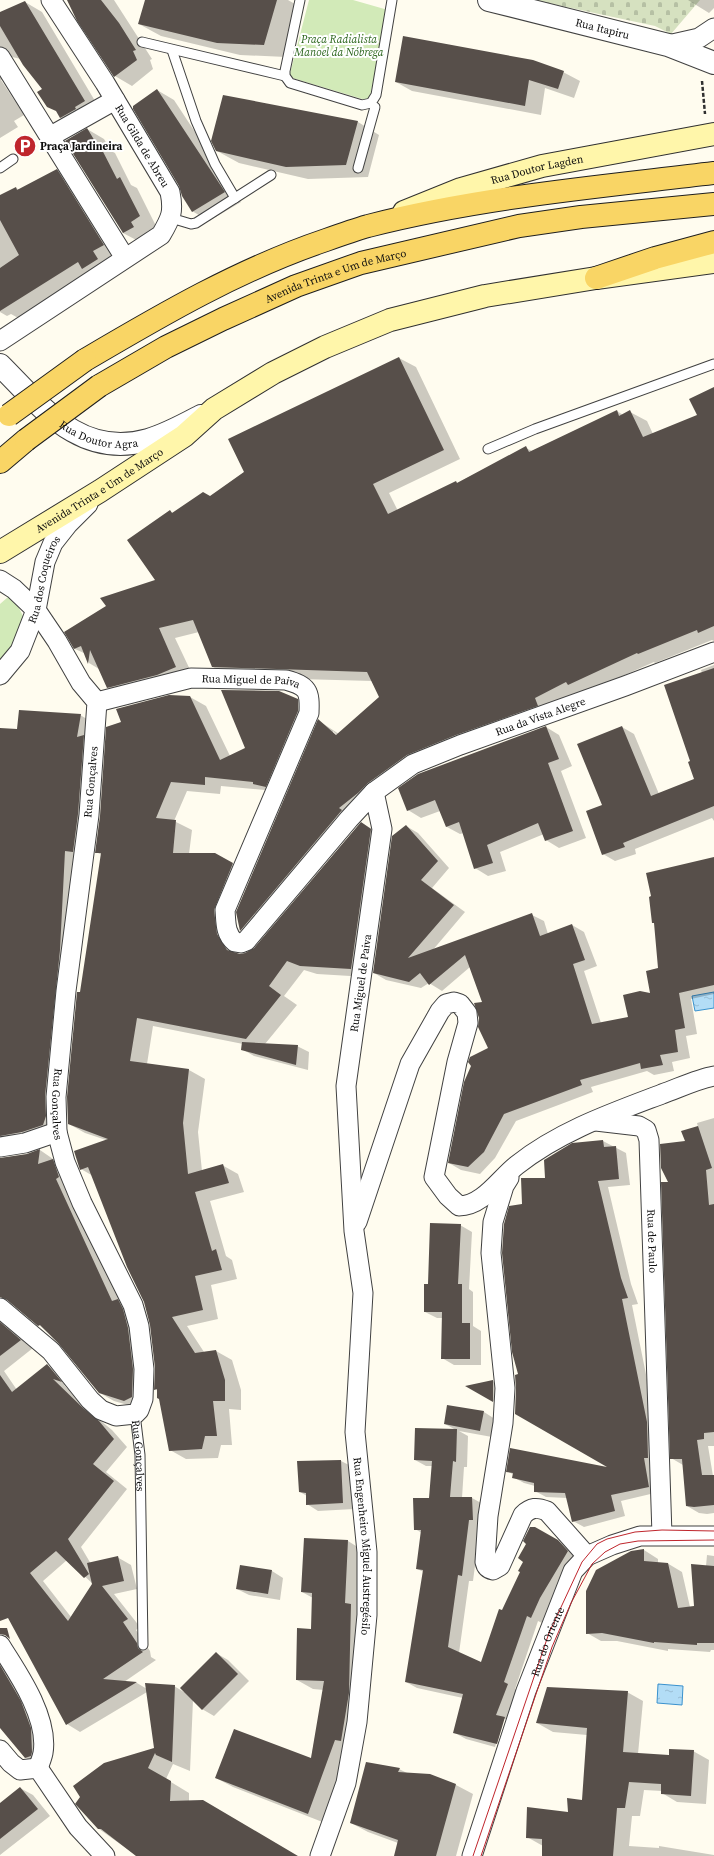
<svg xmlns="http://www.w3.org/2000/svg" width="714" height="1856" font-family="'Source Serif 4',serif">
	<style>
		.cemetery { fill: url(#cemetery-stones) }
		.park { fill: #d2eab8 }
		.water { fill: url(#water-ripples); stroke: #3a92ce }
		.shadow { fill: #0003; fill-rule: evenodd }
		.building { fill: #574f4a }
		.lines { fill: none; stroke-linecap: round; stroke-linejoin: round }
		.service-casing { stroke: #414141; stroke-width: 11 }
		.minor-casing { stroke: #414141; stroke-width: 21 }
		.tertiary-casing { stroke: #414141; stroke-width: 24 }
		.secondary-casing { stroke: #303030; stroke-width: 24 }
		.primary-casing { stroke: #1f1f1f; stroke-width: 24 }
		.path { stroke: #303030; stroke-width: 2.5; stroke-dasharray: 4 2; stroke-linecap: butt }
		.service { stroke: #fff; stroke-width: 9 }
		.minor { stroke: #fff; stroke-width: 19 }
		.tertiary { stroke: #fff; stroke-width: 22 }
		.secondary { stroke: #fff6aa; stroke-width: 22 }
		.primary { stroke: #f9d565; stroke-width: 22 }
		.tram { stroke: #bf252c; stroke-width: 1 }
		.primary-bridge-casing { stroke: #1f1f1f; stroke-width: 24; stroke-linecap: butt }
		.primary-bridge { stroke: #f9d565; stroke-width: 22 }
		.labels { text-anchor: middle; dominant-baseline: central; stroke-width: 4; stroke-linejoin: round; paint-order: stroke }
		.street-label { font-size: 11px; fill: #0e0e0e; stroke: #fff }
		.park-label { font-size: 11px; font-style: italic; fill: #2c661d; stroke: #fff }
		.poi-label { font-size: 11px; font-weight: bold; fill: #0e0e0e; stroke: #fff; text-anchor: start }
	</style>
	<defs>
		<pattern id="cemetery-stones" width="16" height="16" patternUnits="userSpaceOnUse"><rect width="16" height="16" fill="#d6e1c0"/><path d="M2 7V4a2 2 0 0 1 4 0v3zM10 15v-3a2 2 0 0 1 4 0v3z" fill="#b6c0a4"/></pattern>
		<pattern id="water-ripples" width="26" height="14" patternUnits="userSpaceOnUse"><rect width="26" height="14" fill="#b3ddf6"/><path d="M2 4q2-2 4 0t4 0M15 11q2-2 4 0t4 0" fill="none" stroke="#99bcd2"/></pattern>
	</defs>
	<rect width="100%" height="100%" fill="#fffcef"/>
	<path class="cemetery" d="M534,0H700L671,34L655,26Z"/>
	<path class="park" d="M309,0H353L388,10L369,101L289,77Z
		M8,597L17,604L24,618L18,641L0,662V604Z"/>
	<path class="water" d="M714,992V1008L695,1011L692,996Z
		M658,1684L683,1686L682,1705L657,1703Z"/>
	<path class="shadow" d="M68,0H114L152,59L150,60L153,69L132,86L115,76Z
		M146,0H288L300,7L286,57L240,55L161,36L139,24Z
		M688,0H714V8L709,13Z
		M25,2L42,12L101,111L78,127L61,118L43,89L21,59L12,57L7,61L9,76L1,80L24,115L14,121L18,127L0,138V13Z
		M563,72L580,81L574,98L545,88L541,115L412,91L396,82Z
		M157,90L174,100L241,202L209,221L192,211L180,186Z
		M358,122L379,135L368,177L308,179L239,163L217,151Z
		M87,129L104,139L111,151L115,153L131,185L137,188L156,226L147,232L150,237L140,242L123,233Z
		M57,170L74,180L120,254L20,319L11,314L7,316L0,312V203L16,188L20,190Z
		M399,358L416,367L460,459L389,493L398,511L457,483L526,448L532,451L617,411L623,415L630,412L647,421L653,434L698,416L714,388V641L712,640L655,663L654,662L426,763L384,792L257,940L241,931L237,912L319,721L339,734L380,697L372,681L230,677L213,667L199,632L175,638L193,676L124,697L108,687L99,669L89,663L86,654L75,649L66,632L157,580L170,511L173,513L210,497ZM333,731L340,738L333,734Z
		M714,665V821L712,818L635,849L636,854L615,861L603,854V806L622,727L634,734L659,794L696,779L692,762L702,673L701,670Z
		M190,697L206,706L230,756L247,749L297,699L313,709L270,793L265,790L221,786L220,794L187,791L174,821L192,830L189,854L233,864L248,873L230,915L233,944L238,955L245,954L255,949L362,823L377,832L367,977L317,974L304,970L284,996L297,1005L265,1044L297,1046L309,1052L308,1070L254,1056L242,1049L243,1044L153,1026L147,1064L189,1070L205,1079L198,1132L202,1171L222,1165L238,1174L244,1192L210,1201L226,1256L232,1260L237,1279L211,1285L218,1319L187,1326L204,1352L216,1351L232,1360L241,1390V1410L229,1409L232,1445H221L218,1458L186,1459L170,1450L158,1391L155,1389L156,1368L151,1325L145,1302L93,1176L81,1169L106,1140L85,1133L69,1124L81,993L102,855L96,852Z
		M80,715L94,723L59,1124L0,1147V729L18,730Z
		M546,727L559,735L572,766L561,771L586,838L559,848L546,840L544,834L500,852L506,871L488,876L475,868L464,833L460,834L447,827L440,811L421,818L408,810Z
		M406,826L418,833L449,868L432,888L465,912L432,951L532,915L544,921L548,934L572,925L584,932L597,966L584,971L601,1023L629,1018L651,994L659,969L714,858V994L691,999L697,1034L686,1036L690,1058L672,1062L674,1071L654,1075L647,1071L591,1087L593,1092L516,1121L495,1158L480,1174L461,1170L449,1163L472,1066L489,1048L483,1003L470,967L442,991L429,983L421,988L386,980L374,973Z
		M714,1118V1446H708L713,1476H714V1513L707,1514L699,1513L687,1506L683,1465L671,1458L670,1183L686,1142L683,1132L698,1127L697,1123Z
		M603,1141L626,1153L630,1185L608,1187L631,1284L638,1304L632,1305L657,1429L659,1492L621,1501L625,1516L584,1527L573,1521L567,1498L546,1497L535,1491V1486L524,1483L513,1477L514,1475L507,1471L612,1469L520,1375L523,1205L546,1179Z
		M40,1150L66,1168L131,1308L138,1408L114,1401L100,1393L59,1342L39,1325L0,1280V1158L27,1155Z
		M460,1225L472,1232L469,1289L473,1292V1326L481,1331V1365H454L442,1358L443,1318H437L425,1312L429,1285Z
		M0,1320L33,1348L4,1371L17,1390L47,1365L60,1373L73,1388L64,1385L96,1417L112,1430L127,1447L106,1472L127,1489L81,1547L91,1564L117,1557L131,1565L137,1589L114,1594L140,1627L136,1630L150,1651L151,1657L156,1660L124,1682L137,1683L147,1689L174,1686L184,1692L216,1653L228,1660L249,1681L214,1716L202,1709L193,1700L190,1771L173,1764L166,1779L189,1793V1802L296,1856H137L99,1829L156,1749L147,1692L80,1732L67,1724L0,1602ZM67,1560L93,1584L71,1617L43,1581Z
		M493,1381L498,1384V1404L468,1386Z
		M484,1412L495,1419L492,1437L459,1431L468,1436L467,1467H464L462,1498H472L483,1504L473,1581H469L459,1653L482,1663L503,1611L522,1572L535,1528L570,1548L578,1558L542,1623L538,1621L515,1689L519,1691L508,1750L497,1747L506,1719H504L495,1747L466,1739L455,1733L463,1698L417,1688L406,1682L424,1572L417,1569L422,1533L415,1529L430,1499L433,1466H426L415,1460L456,1430L445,1424Z
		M341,1461L353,1467L354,1509L318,1511L307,1504V1496L300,1492L298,1462Z
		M348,1541L364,1551V1716L325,1823L233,1787L216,1778L311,1759L324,1690L313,1689L297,1680L312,1630L313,1598L302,1592Z
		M644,1550L658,1559V1563H667L682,1572L690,1607H695L706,1566L707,1555L714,1556V1650H711L710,1652L668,1649V1651L617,1641H601L587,1633Z
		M272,1571L283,1578L280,1600L249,1595L237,1589Z
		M0,1664L10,1670L27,1696L39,1765L26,1758L0,1727Z
		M627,1692L643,1701L638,1754L670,1756L693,1751L709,1760L706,1804L677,1802L662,1793V1791L644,1790L640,1816H632L629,1846L659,1848V1846L714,1855V1856H543V1846L527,1837L569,1813L583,1801L587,1735L553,1732L537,1723Z
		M399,1769L407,1773L456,1785L473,1794L456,1856H396L398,1843L368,1832L351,1823Z
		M20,1788L33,1795L50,1816L0,1855V1804Z"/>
	<path class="building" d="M67,0H101L119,23L136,50L133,51L137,60L114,77L77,21Z
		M145,0H277L264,45L217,43L138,24Z
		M25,1L85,101L75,107L76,109L60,118L56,111L47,107L37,92L42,89L23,65L0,26V12Z
		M403,36L533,60L564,71L558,89L529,80L525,106L395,82Z
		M157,89L225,192L192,212L182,196L179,186L133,109V106Z
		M223,95L358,121L346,165L286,167L216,151L211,141Z
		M87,128L96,143L98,142L117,179L120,177L140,216L131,222L134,227L123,233L65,141Z
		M57,169L104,245L93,251L98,259L82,269L78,262L0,311V268L19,255L0,220V195L16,187L17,190Z
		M399,357L444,450L373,484L388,514L456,481L457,483L526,446L529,452L617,410L619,416L630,410L643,437L697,415L689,399L714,387V626L698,633L697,630L638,654L637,653L568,685L566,682L535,698L538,706L456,735L407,755L368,783L358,793L339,808L342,810L240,931L236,912L318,719L336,735L379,697L367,672L212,667L193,620L159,628L176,667L157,675L107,688L90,650L88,664L81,646L74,649L64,632L106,606L100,598L155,580L127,540L170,510L172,513L203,492L210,496L244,472L228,439Z
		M714,668V806L623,843L625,847L602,855L586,811L602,805L577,744L622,726L651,796L694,779L688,762L690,761L664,685Z
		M221,690L279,691L298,699V711L266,787L253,784V782L205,777V785L171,782L156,818L176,820L173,853H215L233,863L214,910L217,934L227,950L240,954L245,953L254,948L361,822L371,829L351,969L300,966L287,961L269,986L281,995L246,1039L137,1018L130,1061L189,1069L183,1123L188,1174L223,1164L229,1183L195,1192L212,1251L216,1249L222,1270L195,1276L203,1310L172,1317L195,1353L216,1350L225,1380V1401H213L217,1436H205L202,1449L169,1451L159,1399L157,1398V1389L154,1390L155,1368L150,1325L144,1302L127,1267L88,1167L80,1170L74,1151L108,1139L68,1124L67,1097L77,992H80L101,853H95L100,816L106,727L121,722L116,709L169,695L190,696L220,760L245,748Z
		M19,710L81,714L77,737L84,735L78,814L73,852L65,851L60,950L45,1096L46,1116L43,1125L22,1132L0,1136V728L17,729Z
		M546,726L559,759L548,763L573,831L545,841L538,823L487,845L493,863L474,869L459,822L446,827L435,800L407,811L398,788L418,774Z
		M406,825L438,861L421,880L454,905L408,958L532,913L540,936L572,924L585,960L573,964L592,1024L628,1017L623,995L640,991L650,993L646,971L658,968L654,923H652L649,897L651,896L646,873L714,857V985L679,993L685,1028L675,1030L678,1052L660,1055L663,1065L641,1069L640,1063L580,1080L582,1085L504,1114L484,1152L468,1167L448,1163L464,1082L471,1066L468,1062L470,1057L488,1048L478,1027L479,1018L474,1003L482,1002L465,955L429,985L420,973L409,982L373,973L392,836Z
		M242,1042L298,1045L296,1065L241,1050Z
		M698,1126L712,1168L706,1170L709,1205L714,1204V1432L704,1433V1439L697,1440L702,1475H714V1505L694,1507L686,1506L682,1459H670L661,1182H668L661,1168L660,1144L685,1141L681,1131Z
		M603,1140L604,1147L616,1146L619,1179L598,1181L621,1278L628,1298L622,1299L647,1422L648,1458H644L649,1487L611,1495L615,1511L572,1522L565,1493L534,1492V1483L512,1478L513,1473L506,1472L510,1448L607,1467L515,1414L516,1389L515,1375L518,1374L512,1352L502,1253L504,1224L509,1206L522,1204L521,1178H545L544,1160L572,1143Z
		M40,1149L38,1164L53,1159L59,1177L56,1179L112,1301L118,1299L123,1309L128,1328L133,1369L132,1397L124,1401L99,1393L58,1343L40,1325L38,1326L7,1300L0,1297V1158L27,1154Z
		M430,1223L461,1224L458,1284H462V1323H470V1359H441L442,1312H424V1284H428Z
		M0,1322L21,1340L0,1356Z
		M47,1364L62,1382L53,1379L83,1408L99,1421L114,1439L93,1464L114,1481L68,1539L89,1574L84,1578L56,1551L30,1573L68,1621L92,1584L87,1563L118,1556L124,1581L102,1586L128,1619L123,1622L137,1643L138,1648L143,1652L103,1679L137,1682L66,1725L8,1618L0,1621V1375L12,1392Z
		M493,1380V1402L465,1386Z
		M447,1405L484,1411L480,1431L444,1424Z
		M415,1428L457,1429L456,1462L453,1461L450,1497H472L473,1520H469L462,1576L458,1575L448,1647L481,1662L499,1609L502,1610L520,1572L518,1571L523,1562L518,1558L526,1544L523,1541L530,1527H535L558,1540L568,1551L540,1598L531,1618L527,1616L504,1682L508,1684L496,1715L505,1717L497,1744L453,1733L463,1694L405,1682L423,1570L416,1569L421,1530H414L413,1498H429L432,1461L414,1460Z
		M341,1460L343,1503L306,1505V1493L299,1492L297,1461Z
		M304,1538L348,1540L345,1603L351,1604L349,1693L341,1741L335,1740L308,1814L215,1778L234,1729L311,1758L324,1681L296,1680L297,1628L311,1629L312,1593L301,1592Z
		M644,1549V1561L668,1563L678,1608L694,1606L691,1564L714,1566V1643H697V1645L654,1642V1643L602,1633L586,1634V1591L596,1570L631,1551Z
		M240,1565L272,1570L268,1594L236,1589Z
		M0,1628H7L10,1639L5,1635L0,1634Z
		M216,1652L238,1674L202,1710L180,1688Z
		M0,1665L21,1701L31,1728L32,1752L31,1756L25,1758L0,1728Z
		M145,1683L175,1685L172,1762L156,1755L155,1753L148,1768L171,1781L170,1801L203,1800L298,1856H136L101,1829H98L77,1806L75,1804L80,1797L73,1786L104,1763L154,1748Z
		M547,1687L628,1691L623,1752L669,1755V1749L694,1750L691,1796L661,1794V1784L629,1782L625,1808H617L613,1856H542V1839L526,1838L527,1807L568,1812L567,1798L582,1800L587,1728L536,1723Z
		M366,1762L400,1768L398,1772L430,1774L456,1784L436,1856H394L398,1840L350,1823Z
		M20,1787L38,1809L0,1839V1803Z"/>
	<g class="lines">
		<g class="service-casing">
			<g id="service">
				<path d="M300,0L285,71V76L290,83L362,105L371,103L376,95L392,0"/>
				<path d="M142,42L285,76"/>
				<path d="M172,50L196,121L215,164L235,198"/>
				<path d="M0,168L13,159"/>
				<path d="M358,168L375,107"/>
				<path d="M171,218L191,224L196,223L271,175"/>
				<path d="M488,449L535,429L714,364"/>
				<path id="s1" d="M135,1414L140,1455L143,1645"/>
			</g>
		</g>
		<g class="minor-casing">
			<g id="minor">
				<path d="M668,45L699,38L714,28"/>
				<path d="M0,57L125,258"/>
				<path d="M51,136L115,100"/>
				<path d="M0,341L161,235C171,218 174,212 170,192L105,83L51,0"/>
				<path id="s2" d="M0,580L14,589L36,610L57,641L81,683L97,702L89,815L66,991L56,1097L57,1132L65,1162L82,1203L133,1305L139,1326L144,1369L143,1399L139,1410L135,1414L116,1416L101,1410L90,1400L51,1351L0,1308"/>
				<path id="s3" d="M0,675L20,651L36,610L45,562L53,543L68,524L88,504"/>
				<path id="s4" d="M97,702L191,678L286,680C308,686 310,691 309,713L225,910C226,922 225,934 235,942L241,943L246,941L349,819L374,792L382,829L346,1086L354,1231L363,1293L355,1432L367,1552V1615L357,1722L346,1783L320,1856"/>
				<path id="s5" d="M374,792L413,764L460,745L625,686L714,652"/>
				<path id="s6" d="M596,1121L639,1126L646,1130L649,1140L662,1535"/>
				<path d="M0,1147L25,1143L57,1132"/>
				<path d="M509,1178L504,1186L493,1222L491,1253L505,1388L503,1423L488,1516L485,1562C486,1567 488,1569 493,1570L500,1566L523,1515C531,1507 537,1507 547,1511L587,1556"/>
				<path d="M357,1222L410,1064L440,1011L446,1004L454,1002L460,1004L467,1013L468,1023L457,1062L434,1177L448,1196L459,1206C483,1206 500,1178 517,1165C560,1131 612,1113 662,1094C679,1088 697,1079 714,1076"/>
				<path d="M0,1645C18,1673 49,1718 43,1753C42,1758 40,1763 38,1768"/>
				<path d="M0,1750L11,1763L20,1770L38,1768L78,1827L105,1856"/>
				<path d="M472,1856L526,1691L573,1571L587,1556L612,1545L640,1536H714"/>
			</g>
		</g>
		<g class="tertiary-casing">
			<g id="tertiary">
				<path id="s7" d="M489,0L668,45L714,63"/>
				<path id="s8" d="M0,365C42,407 80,459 148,440C166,435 184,425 201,416"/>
			</g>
		</g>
		<g class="secondary-casing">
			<g id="secondary">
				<path id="s9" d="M404,212L461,189L542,166L714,134"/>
				<path id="s10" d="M0,552L100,491L184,436L214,409L273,373L325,347L390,320L485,296L596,278L714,262"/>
			</g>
		</g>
		<g class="primary-casing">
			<g id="primary">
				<path d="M596,278L655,258L714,242"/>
				<path d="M85,360C163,314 240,269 326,240C340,235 354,230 368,226C481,197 598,187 714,173"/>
				<path id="s11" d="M99,386L166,347L223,319L296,286L361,263L519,226L581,217L714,204"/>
				<path d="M0,462L26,440"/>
			</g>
		</g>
		<path class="path" d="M702,81L705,114"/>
		<use href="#service" class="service"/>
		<use href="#minor" class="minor"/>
		<use href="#tertiary" class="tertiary"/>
		<use href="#secondary" class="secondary"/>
		<use href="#primary" class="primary"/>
		<g class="tram">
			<path id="s12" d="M473,1856L549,1633L582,1562L597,1544L607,1539L635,1532L662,1530L714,1531"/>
			<path d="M481,1856L552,1647L571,1603L592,1564L605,1552L620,1544L638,1541L714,1540"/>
		</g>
		<g class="primary-bridge-casing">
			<path id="primary-bridge" d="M9,415L85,360
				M26,440L99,386"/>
		</g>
		<use href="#primary-bridge" class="primary-bridge"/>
	</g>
	<defs>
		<g id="parking-disc" transform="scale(1.15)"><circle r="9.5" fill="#bf252c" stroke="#fff"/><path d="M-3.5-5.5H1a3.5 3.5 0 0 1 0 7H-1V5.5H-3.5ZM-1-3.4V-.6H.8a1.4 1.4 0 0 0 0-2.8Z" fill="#fff"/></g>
	</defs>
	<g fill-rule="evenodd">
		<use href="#parking-disc" x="25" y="146"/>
	</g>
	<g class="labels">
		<g class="street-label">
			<text stroke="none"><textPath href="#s7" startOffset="117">Rua Itapiru</textPath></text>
			<text transform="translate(142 146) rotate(59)">Rua Gilda de Abreu</text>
			<text stroke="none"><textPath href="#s9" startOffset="140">Rua Doutor Lagden</textPath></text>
			<text stroke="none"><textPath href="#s11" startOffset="262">Avenida Trinta e Um de Março</textPath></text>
			<text stroke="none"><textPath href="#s8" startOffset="125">Rua Doutor Agra</textPath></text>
			<text stroke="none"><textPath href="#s10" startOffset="117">Avenida Trinta e Um de Março</textPath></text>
			<text stroke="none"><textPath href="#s3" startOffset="107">Rua dos Coqueiros</textPath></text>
			<text stroke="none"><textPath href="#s4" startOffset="157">Rua Miguel de Paiva</textPath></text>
			<text stroke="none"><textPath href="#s5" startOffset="184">Rua da Vista Alegre</textPath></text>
			<text transform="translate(91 782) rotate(-85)">Rua Gonçalves</text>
			<text transform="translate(361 983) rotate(-82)">Rua Miguel de Paiva</text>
			<text stroke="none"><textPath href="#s2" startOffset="562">Rua Gonçalves</textPath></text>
			<text stroke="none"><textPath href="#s6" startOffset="163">Rua de Paulo</textPath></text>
			<text stroke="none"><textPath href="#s1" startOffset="42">Rua Gonçalves</textPath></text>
			<text stroke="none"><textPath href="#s4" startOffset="1454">Rua Engenheiro Miguel Austregésilo</textPath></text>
			<text stroke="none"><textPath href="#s12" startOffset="227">Rua do Oriente</textPath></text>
		</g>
		<g class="park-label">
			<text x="339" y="39">Praça Radialista<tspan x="339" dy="13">Manoel da Nóbrega</tspan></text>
		</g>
		<g class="poi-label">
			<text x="40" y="146">Praça Jardineira</text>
		</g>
	</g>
</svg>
